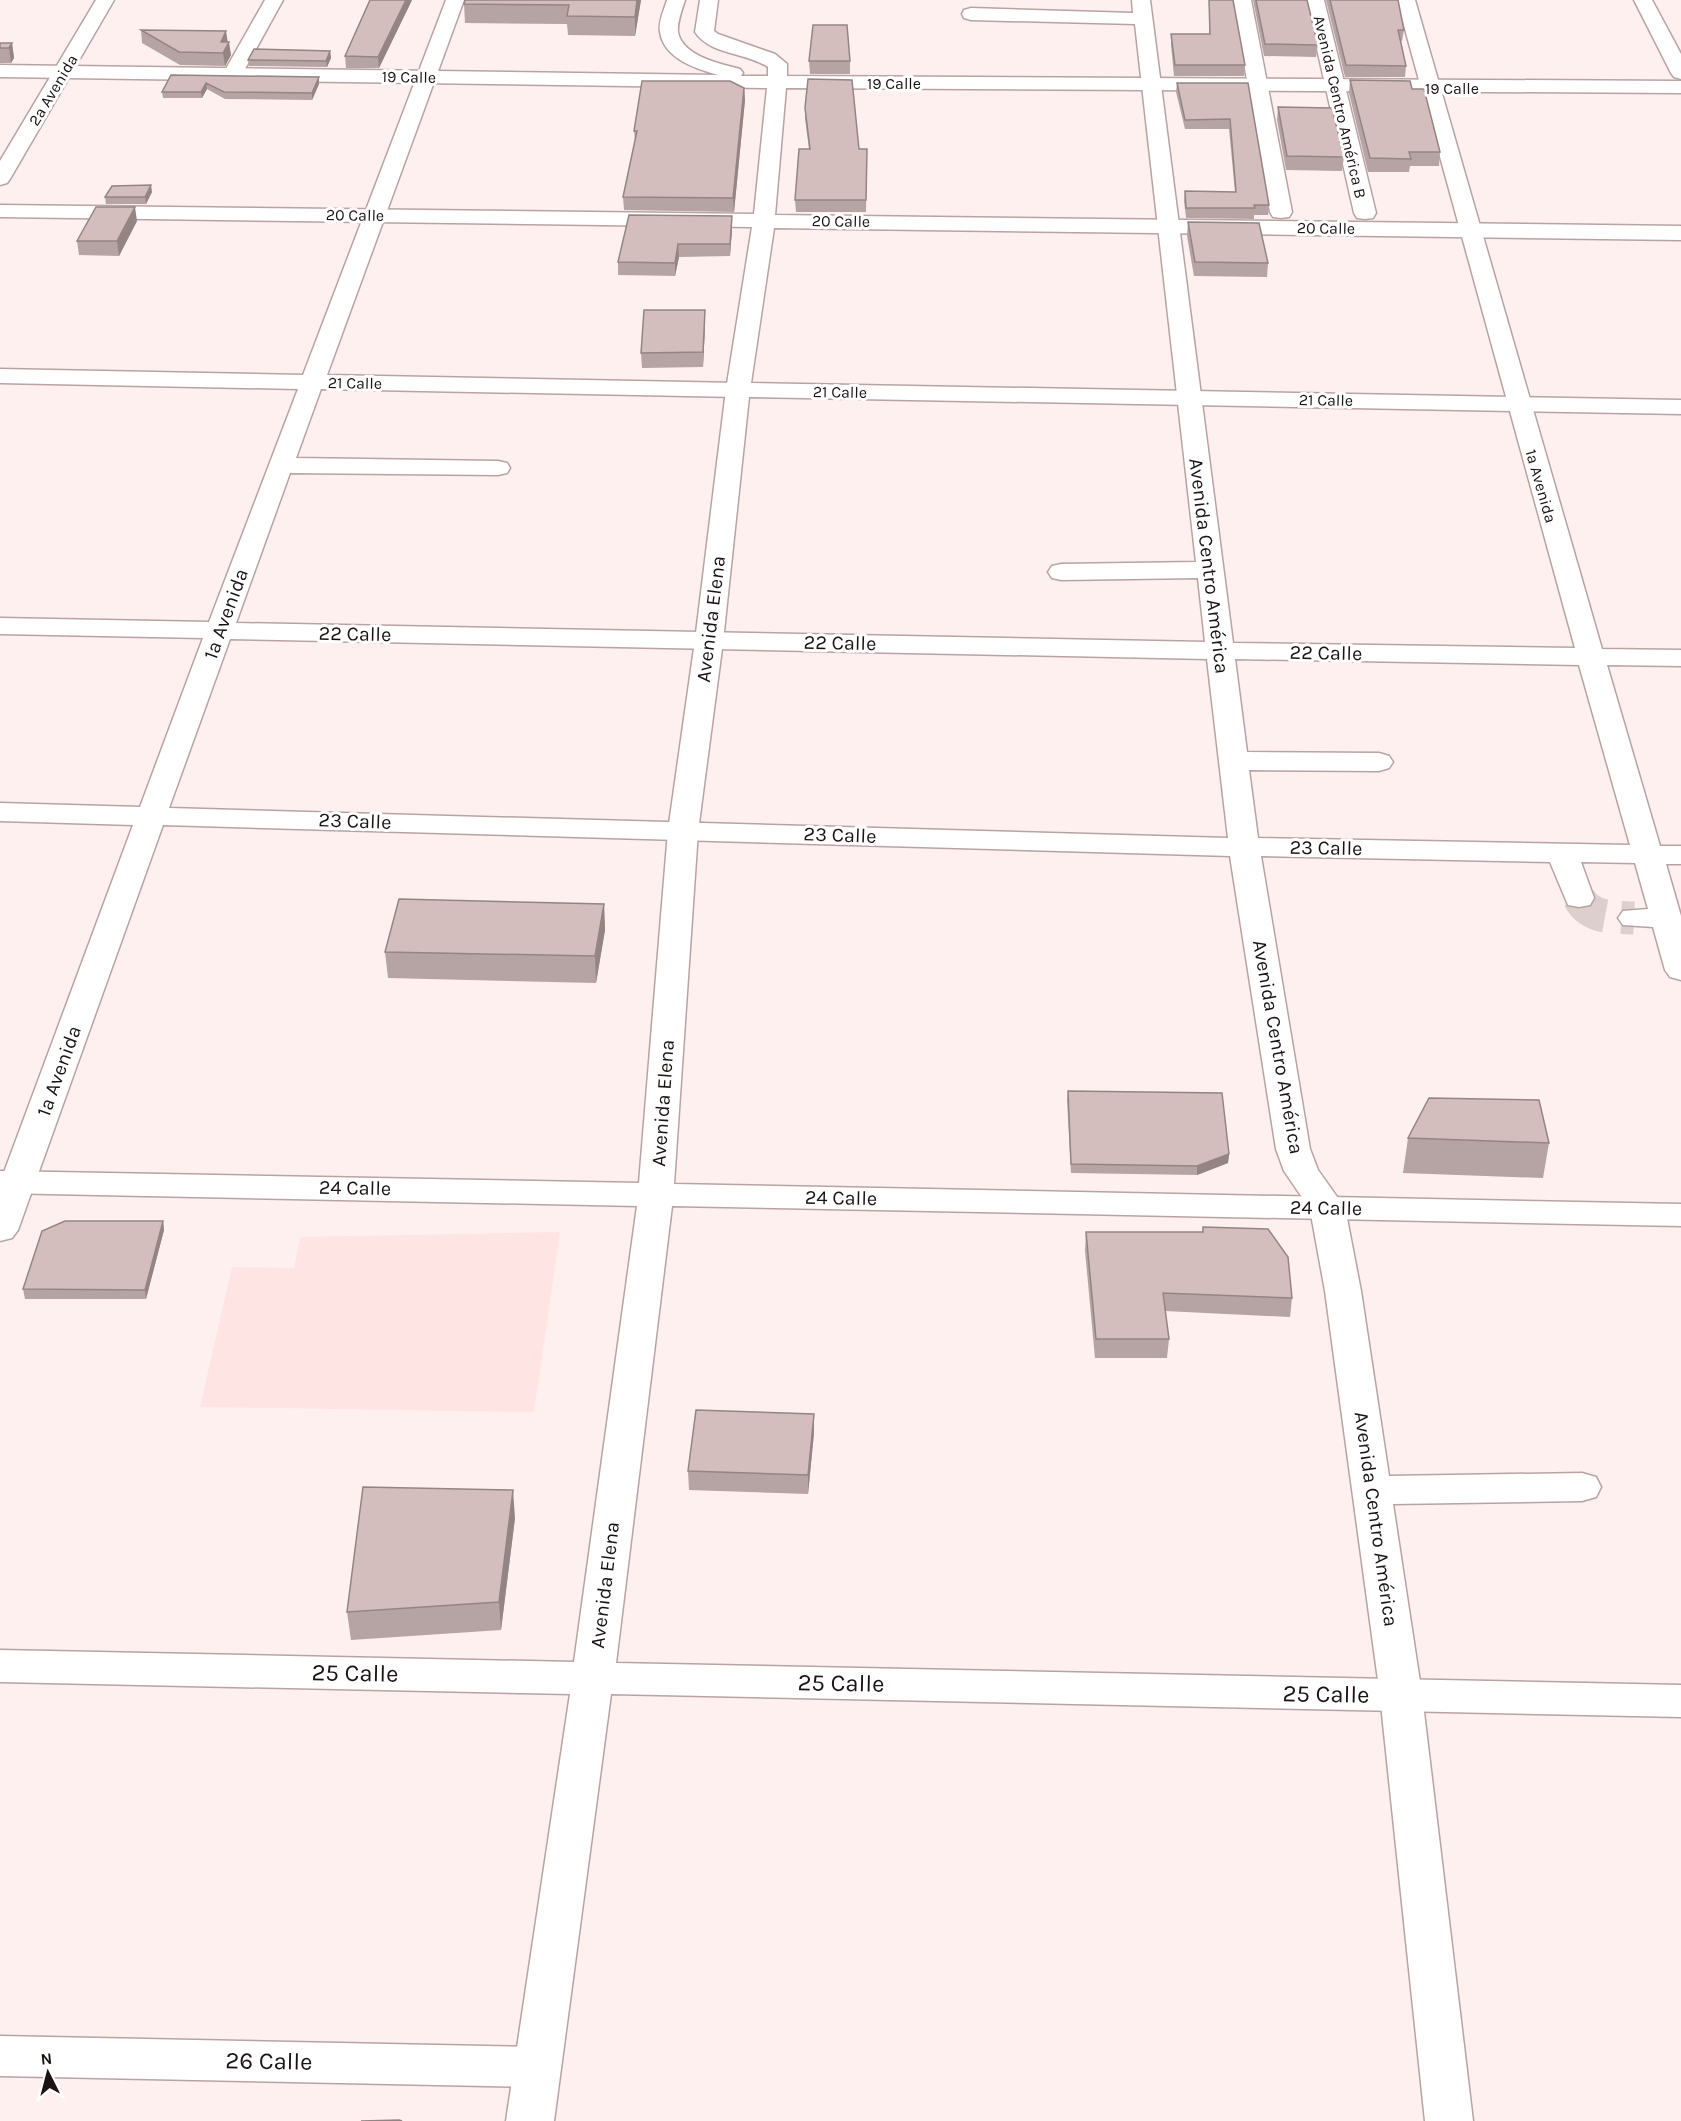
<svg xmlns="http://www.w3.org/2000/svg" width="1681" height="2121" font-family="Karla,sans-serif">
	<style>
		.built { fill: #fee4e3 }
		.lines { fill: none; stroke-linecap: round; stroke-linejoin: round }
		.minor-tunnel { stroke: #dccfce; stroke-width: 33; stroke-dasharray: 33 16; stroke-linecap: butt }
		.minor-casing { stroke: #b8a3a2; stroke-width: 3 }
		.major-casing { stroke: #b8a3a2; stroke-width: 3 }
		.minor { fill: #fff; fill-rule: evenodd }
		.major { fill: #fff; fill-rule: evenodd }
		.wall { fill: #b6a3a3 }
		.shaded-wall { fill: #948584 }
		.building { fill: #d4bebd; stroke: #948584; stroke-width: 1.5 }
		.labels { text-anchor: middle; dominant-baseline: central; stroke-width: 6; stroke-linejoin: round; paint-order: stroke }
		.far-street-label { font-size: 16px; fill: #1b1313; stroke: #fff }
		.street-label { font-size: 20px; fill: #1b1313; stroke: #fff }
		.near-street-label { font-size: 24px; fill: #1b1313; stroke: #fff }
	</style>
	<rect width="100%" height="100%" fill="#fef0ef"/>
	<path class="built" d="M560,1232L534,1412L200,1407L232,1267L294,1268L300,1237Z"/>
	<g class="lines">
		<path class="minor-tunnel" d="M1579,898C1590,919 1613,917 1634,918"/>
		<g class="minor-casing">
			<path id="minor" d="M96,0H114L10,179L7,183L0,185V161Z
				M265,0H283L240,78H226L223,74Z
				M446,0H464L327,375L738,383L746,385L750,390L746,395L738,397L321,389L296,458L498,461L507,463L510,468L507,473L498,475L290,473L236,623L1205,642L1198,578L1061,580L1052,578L1048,572L1052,566L1061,564L1196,562L1135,24L971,20L964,18L962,14L964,10L971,8L1133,13L1132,0H1150L1233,643L1575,648L1397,0H1415L1602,649L1681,650V666L1607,665L1660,846H1681V864H1666L1681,916V980L1670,977L1665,970L1653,927L1623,925L1618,918L1623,911L1648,909L1635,863L1581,862L1594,898L1590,905L1579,907L1568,905L1550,862L1261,856L1310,1149L1318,1170L1345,1208L1361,1291L1389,1476L1582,1473L1596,1477L1601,1487L1596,1497L1582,1501L1393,1504L1422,1695L1473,2121H1425L1380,1695L1325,1291L1310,1209L1284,1171L1276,1149L1230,856L163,825L18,1230L12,1238L0,1241V1183L133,825L0,821V803L140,807L203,638L0,634V618L209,622L298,389L0,383V369L303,375ZM230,639L1207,659L1228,838L169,808ZM1235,659L1579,665L1630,845L1258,838L1249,770L1379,771L1389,768L1393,762L1389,756L1379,753L1247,752Z
				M1233,0H1251L1292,212L1289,217L1281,218L1273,217L1270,212Z
				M1306,0H1324L1376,213L1373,218L1365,219L1357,218L1354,213Z
				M1634,0H1652L1681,54V79L1674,77L1671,73Z
				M0,2036L538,2047L555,2053L561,2067L555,2081L538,2087L0,2076Z"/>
		</g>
		<g class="major-casing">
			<path id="major" d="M667,0H685C682,10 677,22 678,32C682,56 721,64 740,69L743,73L741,76H768V67C745,52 710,55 695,32L700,0H718L714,31L718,34L775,54L787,64V76L1681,81V93L786,88L775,215L1681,226V240L774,228L751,383L1681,400V414L749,397L723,641L698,831L674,1184L1681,1204V1226L672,1206L616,1663L1681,1685V1717L611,1694L554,2121H506L570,1694L0,1682V1650L574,1662L637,1206L0,1193V1171L639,1183L668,831L695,641L726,390L752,227L0,217V205L754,214L767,88L0,77V65L718,75C697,69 664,59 660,32C658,22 664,10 667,0Z"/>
		</g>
		<use href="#minor" class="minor"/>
		<use href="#major" class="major"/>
	</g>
	<path class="wall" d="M412,0L379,68H346L345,56Z
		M465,0H641L635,36L568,35L567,24L465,23L464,4Z
		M1209,0H1233L1245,65L1244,76H1174L1171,45V34H1209Z
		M1253,0H1307L1318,45L1316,57L1264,56Z
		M1326,0H1398L1404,30L1402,41H1401L1406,66L1405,77H1345Z
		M141,30L228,42L231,55L225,66L180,65L142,43Z
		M0,43H12L14,58L11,63H0Z
		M330,51L331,58L327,67L249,66L248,60Z
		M809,61H850V74H810Z
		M171,75L319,77V84L312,100L225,99L207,89L202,98H163L162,92Z
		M1350,80L1412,89L1440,152L1439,166H1410L1409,172H1368L1349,93Z
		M1177,83H1248L1269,205L1268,215H1254V219L1186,218L1184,201L1185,191L1235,192L1229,129H1185L1176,92Z
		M744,88L745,100L734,212L624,210L623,197L635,140L634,131Z
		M1278,107L1344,157L1342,171L1286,170L1277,120Z
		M805,108L859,149H867L866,212H796L795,200L809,149L805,119Z
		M152,192L146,204H106L105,197Z
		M629,215L732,229L730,256L679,257L675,276L618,275V262Z
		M137,221L119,256L79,255L77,241Z
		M1188,222L1268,263L1267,277L1194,276L1187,236Z
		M705,325L703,367L642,368L641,353Z
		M604,904L605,930L596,983L388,978L385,952Z
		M1068,1091L1229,1154L1228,1163L1197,1175L1071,1173L1067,1100Z
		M1408,1138L1549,1143L1543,1178L1403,1173Z
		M163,1221L164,1230L146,1299H25L23,1289Z
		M1203,1227L1292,1298L1290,1317L1165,1311L1169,1339L1167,1358H1095L1085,1251L1086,1232H1202Z
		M814,1433L808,1494L689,1490L688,1471Z
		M515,1518L501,1630L351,1640L347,1612Z"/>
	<path class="shaded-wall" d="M406,0H412L379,68L378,57Z
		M637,0H641L635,36V17Z
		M226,31L228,44L221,42Z
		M229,42L231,55L225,66L223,53Z
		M12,43L14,58L11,63L9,48Z
		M330,51L331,58L327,67L326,61Z
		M319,77V84L312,100V93Z
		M206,83L207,89L202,98L201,92Z
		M744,88L745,100L734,212L733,198Z
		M151,185L152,192L146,204L145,197Z
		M135,207L137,221L119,256L117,241Z
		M732,216V229L730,256V244Z
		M678,244L679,257L675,276V263Z
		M705,310V325L703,367V352Z
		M604,904L605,930L596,983L595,956Z
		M1229,1154L1228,1163L1197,1175V1166Z
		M163,1221L164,1230L146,1299L145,1290Z
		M814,1414V1433L808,1494V1475Z
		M513,1490L515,1518L501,1630L499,1602Z"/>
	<path class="building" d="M370,0H406L378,57L345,56Z
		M465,0H637L635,17L567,16L569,5L464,4Z
		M1209,0H1233L1245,65H1175L1171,34H1210Z
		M1256,0H1307L1318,45L1265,44Z
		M1330,0H1398L1404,30H1398L1406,66L1346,65Z
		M813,25H847L850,61H809Z
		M141,30L226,31L221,42H229L223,53L179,52Z
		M0,43H12L9,48H0Z
		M254,49L330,51L326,61L248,60Z
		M171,75L319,77L312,93L224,92L206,83L201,92H162Z
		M808,79L852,80L859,149H867L866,200H795L799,149H810L805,108Z
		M1350,80L1410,81L1412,89H1424L1440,152H1409L1411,159L1370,158Z
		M642,81H730L744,88L733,198L623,197L637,131H634Z
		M1177,83H1248L1269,205H1254L1255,208H1186L1185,191L1236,192L1230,119L1185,120Z
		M1278,107L1332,108L1344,157L1287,156Z
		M151,185L145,197H105L112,186Z
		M96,207H135L117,241H77Z
		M629,215L732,216L730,244H678L675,263L618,262Z
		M1188,222L1259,223L1268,263L1195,262Z
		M644,310H705L703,352L641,353Z
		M399,899L604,904L595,956L385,952Z
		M1068,1091L1222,1093L1229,1154L1197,1166L1071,1164Z
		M1429,1098L1539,1100L1549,1143L1408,1138Z
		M65,1221H163L145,1290L23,1289L42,1231Z
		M1203,1227L1268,1229L1288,1257L1292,1298L1163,1293L1169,1339H1096L1086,1232H1203Z
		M696,1410L814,1414L808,1475L688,1471Z
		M363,1487L513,1490L499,1602L347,1612Z
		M399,2120L402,2121H361Z"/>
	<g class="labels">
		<g class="far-street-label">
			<text transform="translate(409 77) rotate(1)">19 Calle</text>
			<text x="894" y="83">19 Calle</text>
			<text x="1452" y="88">19 Calle</text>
			<text transform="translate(53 90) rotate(-59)">2a Avenida</text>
			<text transform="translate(1340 107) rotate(77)">Avenida Centro América B</text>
			<text transform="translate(355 215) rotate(1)">20 Calle</text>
			<text transform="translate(841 221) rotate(1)">20 Calle</text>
			<text transform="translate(1326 228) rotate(1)">20 Calle</text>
			<text transform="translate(355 383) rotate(1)">21 Calle</text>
			<text transform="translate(840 392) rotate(1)">21 Calle</text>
			<text transform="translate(1326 400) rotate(1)">21 Calle</text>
			<text transform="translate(1541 486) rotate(74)">1a Avenida</text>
		</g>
		<g class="street-label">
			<text transform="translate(1209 566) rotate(83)">Avenida Centro América</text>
			<text transform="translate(226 614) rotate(-70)">1a Avenida</text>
			<text transform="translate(711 619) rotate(-83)">Avenida Elena</text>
			<text transform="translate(355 634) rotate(1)">22 Calle</text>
			<text transform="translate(840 643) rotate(1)">22 Calle</text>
			<text transform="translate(1326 653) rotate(1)">22 Calle</text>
			<text transform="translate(355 821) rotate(2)">23 Calle</text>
			<text transform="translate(840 835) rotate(2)">23 Calle</text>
			<text transform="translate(1326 848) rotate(1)">23 Calle</text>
			<text transform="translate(1278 1047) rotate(80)">Avenida Centro América</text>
			<text transform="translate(59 1071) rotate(-70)">1a Avenida</text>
			<text transform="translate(663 1103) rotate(-86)">Avenida Elena</text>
			<text transform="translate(355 1188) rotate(1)">24 Calle</text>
			<text transform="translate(841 1198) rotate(1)">24 Calle</text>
			<text transform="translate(1326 1208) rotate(1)">24 Calle</text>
			<text transform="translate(1376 1519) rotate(82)">Avenida Centro América</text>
			<text transform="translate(605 1585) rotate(-83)">Avenida Elena</text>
		</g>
		<g class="near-street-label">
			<text transform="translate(355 1673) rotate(1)">25 Calle</text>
			<text transform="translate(841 1683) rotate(1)">25 Calle</text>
			<text transform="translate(1326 1694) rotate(1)">25 Calle</text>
			<text transform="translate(269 2061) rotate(1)">26 Calle</text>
		</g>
	</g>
	<g transform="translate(48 2073) rotate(354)" stroke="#ffffff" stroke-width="4.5" paint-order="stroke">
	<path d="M0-4.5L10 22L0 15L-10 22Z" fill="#1b1313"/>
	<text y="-9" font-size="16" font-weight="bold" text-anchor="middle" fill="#1b1313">N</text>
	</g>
</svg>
